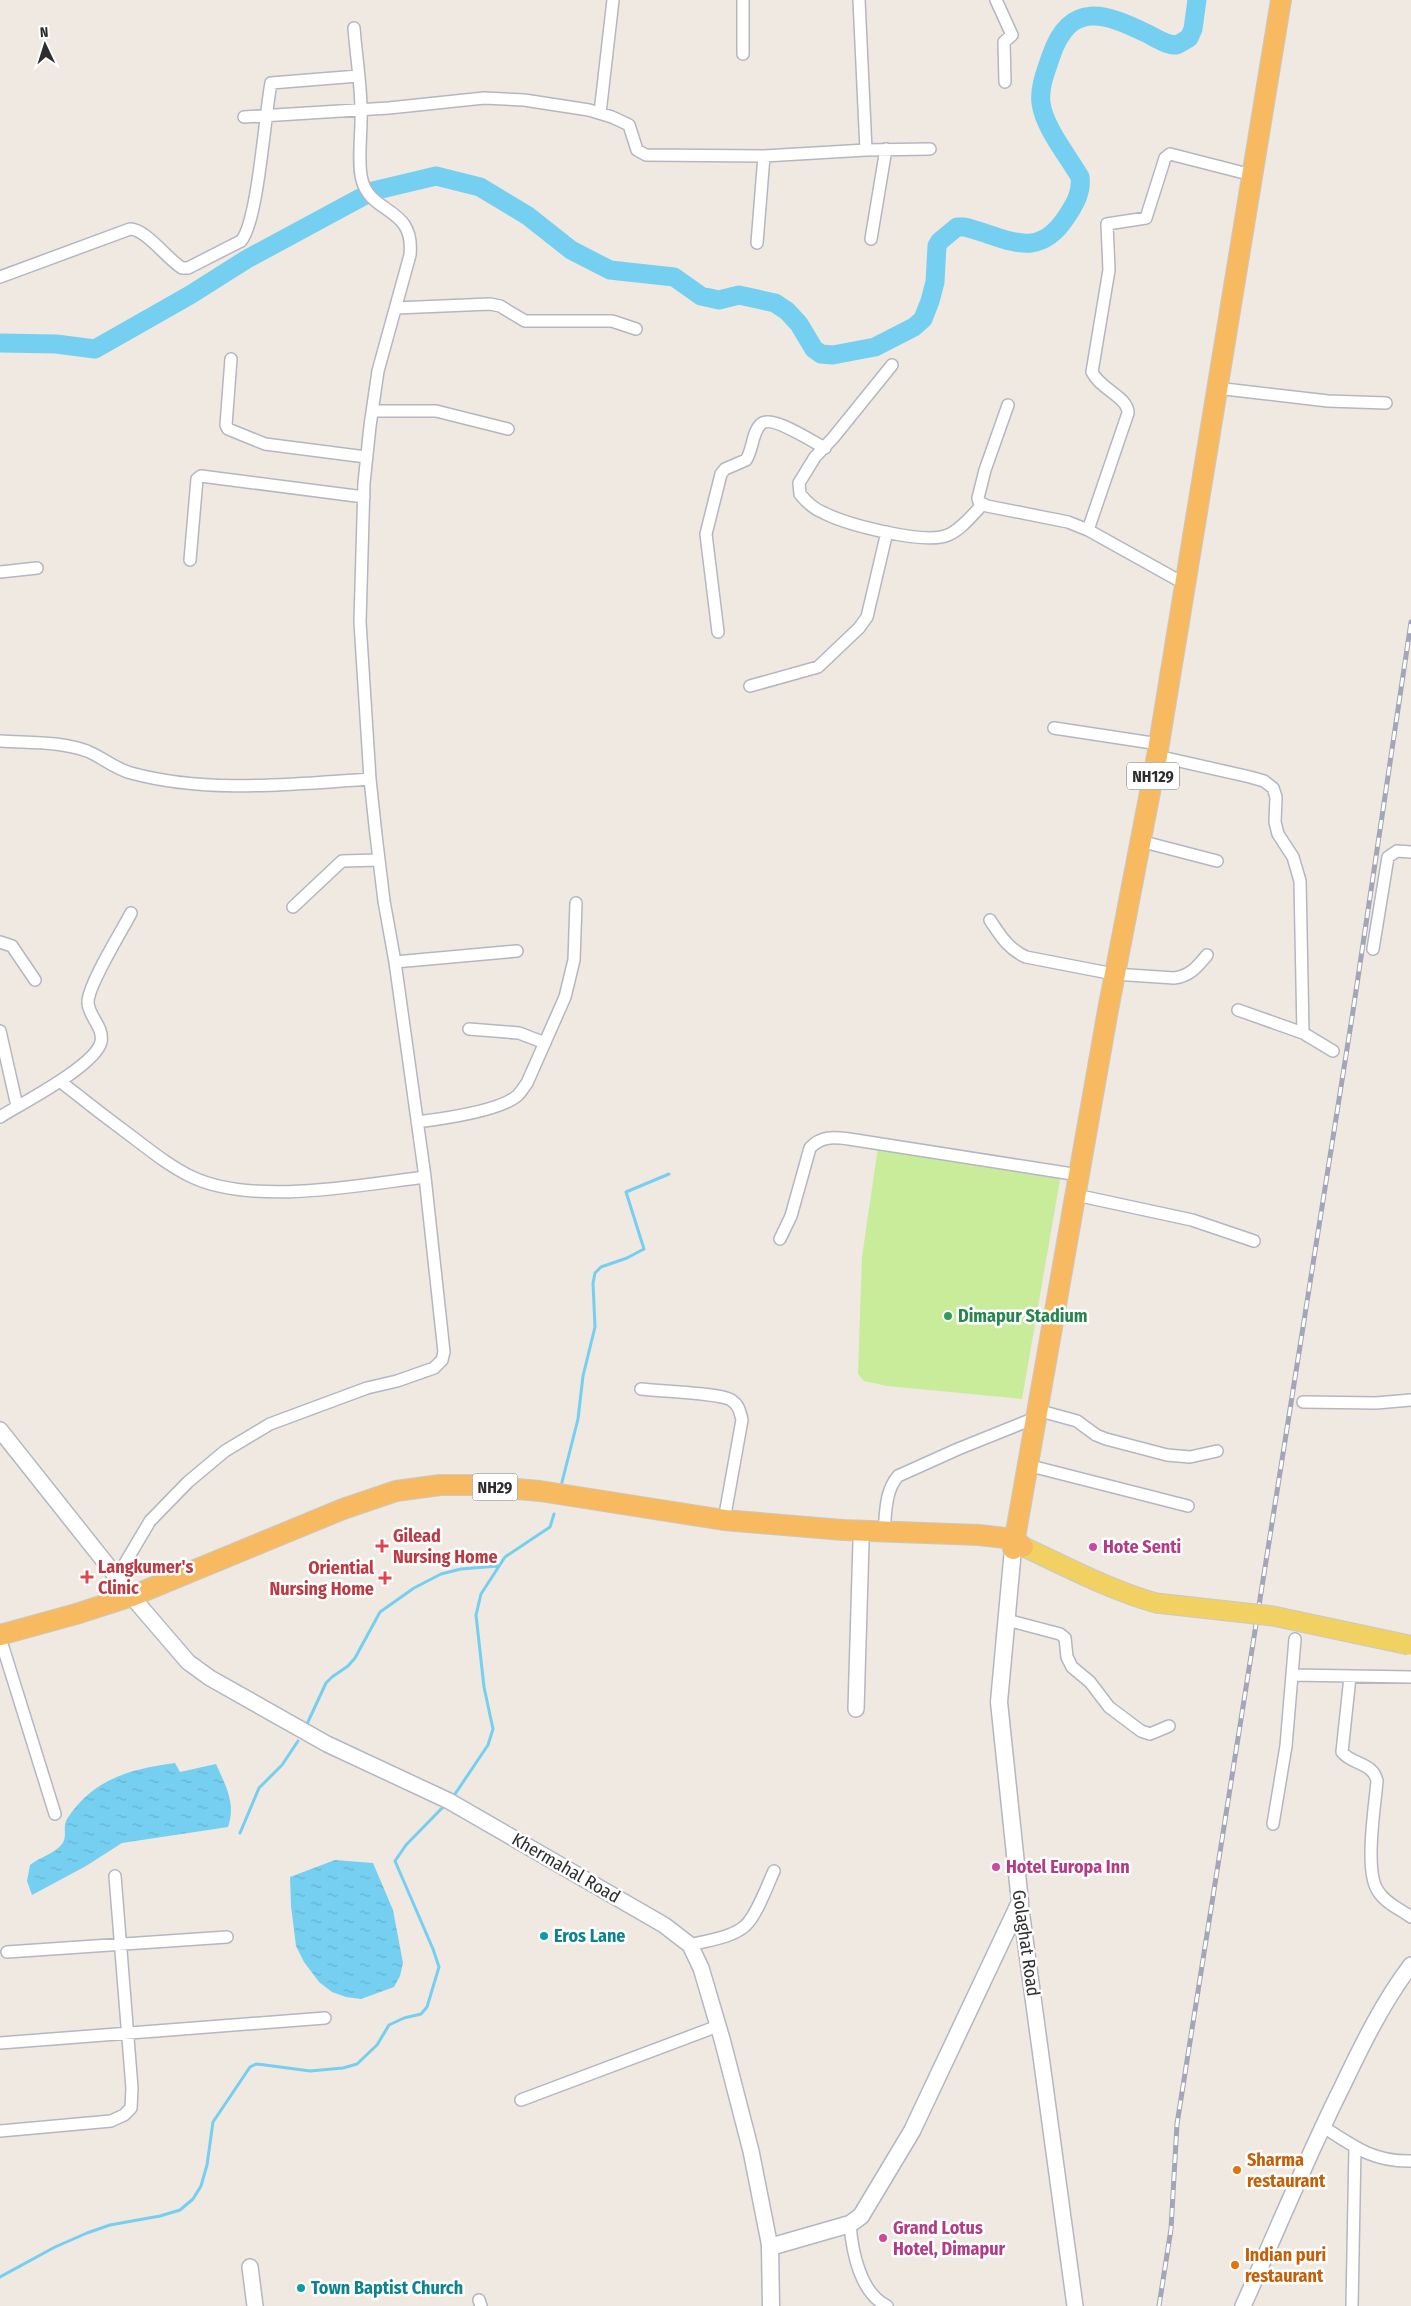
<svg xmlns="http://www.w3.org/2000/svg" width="1411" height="2306" font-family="'Fira Sans Condensed',sans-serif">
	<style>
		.pitch { fill: #c9ec9a }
		.water { fill: url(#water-ripples) }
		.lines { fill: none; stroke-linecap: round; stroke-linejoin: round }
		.stream { stroke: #75cff0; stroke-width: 3 }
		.river { stroke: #75cff0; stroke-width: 19 }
		.minor-casing { stroke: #b4b7c1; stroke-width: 14 }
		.tertiary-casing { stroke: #b4b7c1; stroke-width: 18 }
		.secondary-casing { stroke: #b4b7c1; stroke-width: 19 }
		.primary-casing { stroke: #c9c9c9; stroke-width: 21 }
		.trunk-casing { stroke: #c9c9c9; stroke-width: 22 }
		.minor { stroke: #fff; stroke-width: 11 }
		.tertiary { stroke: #fff; stroke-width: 15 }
		.secondary { stroke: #fff; stroke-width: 16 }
		.primary { stroke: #f2d163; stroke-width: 19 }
		.trunk { stroke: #f8ba60; stroke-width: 20 }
		.rail-casing { stroke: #a3a6b8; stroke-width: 5 }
		.rail { stroke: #fff; stroke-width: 3; stroke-dasharray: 9; stroke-linecap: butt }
		.primary-bridge-casing { stroke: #c9c9c9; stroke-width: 21; stroke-linecap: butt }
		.primary-bridge { stroke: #f2d163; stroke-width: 19 }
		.leisure-dot { fill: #2e9e5b; stroke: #fff; stroke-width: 2 }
		.health-dot { fill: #e0444e; stroke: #fff; stroke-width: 2 }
		.hotel-dot { fill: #d1479c; stroke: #fff; stroke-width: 2 }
		.culture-dot { fill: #0f9aa8; stroke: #fff; stroke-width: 2 }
		.food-dot { fill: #e8710a; stroke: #fff; stroke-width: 2 }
		.labels { text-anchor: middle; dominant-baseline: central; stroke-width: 5; stroke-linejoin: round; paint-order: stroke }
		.shield { fill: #fff; stroke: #6d6d6d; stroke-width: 1 }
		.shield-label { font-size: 16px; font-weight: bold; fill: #2e2e2e }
		.leisure-label { font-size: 18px; font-weight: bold; fill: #27864d; stroke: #fff; text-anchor: start }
		.health-label { font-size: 18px; font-weight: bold; fill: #be3a42; stroke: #fff; text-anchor: start }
		.hotel-label { font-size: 18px; font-weight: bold; fill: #b23c85; stroke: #fff; text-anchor: start }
		.street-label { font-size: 18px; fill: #2e2e2e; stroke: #fff }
		.culture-label { font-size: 18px; font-weight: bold; fill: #0d838f; stroke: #fff; text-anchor: start }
		.food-label { font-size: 18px; font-weight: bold; fill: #c56008; stroke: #fff; text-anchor: start }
	</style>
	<defs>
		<pattern id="water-ripples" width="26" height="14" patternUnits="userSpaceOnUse" patternTransform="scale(1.25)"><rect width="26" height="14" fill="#75cff0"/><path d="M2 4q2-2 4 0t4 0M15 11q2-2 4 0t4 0" fill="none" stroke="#66b2ce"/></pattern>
	</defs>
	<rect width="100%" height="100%" fill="#efe9e1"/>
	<path class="pitch" d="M878,1147L1061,1174L1022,1399L887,1386L864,1381L858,1374L862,1257Z"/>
	<path class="water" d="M175,1763L180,1772L216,1764C226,1786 236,1804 228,1827L122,1843L86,1866L32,1895L27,1881L30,1865C40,1857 54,1854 62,1844C68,1836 62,1828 67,1819C93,1779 130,1769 175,1763Z
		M335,1860L373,1863L393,1910L403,1963L400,1976L394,1987L361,1999L346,1997L332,1992L319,1982L304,1962L296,1946L291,1906L290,1877Z"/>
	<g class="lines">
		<path class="stream" d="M561,1486L578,1419L583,1376L595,1327L593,1283L595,1273L601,1267L627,1258L644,1249L626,1192L669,1174
			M307,1724L326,1683L332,1677L348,1666L355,1658L380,1612L414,1588L441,1574L461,1569L498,1566
			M453,1797L488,1745L493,1729L484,1687L476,1615L481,1594L505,1557L550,1527L554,1514
			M240,1833L259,1788L282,1765L298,1741
			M0,2277L55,2247L87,2233L110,2225L160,2216L180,2210L193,2199L201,2186L207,2165L213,2122L250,2067L256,2064L265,2065L310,2071L343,2068L357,2064L377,2045L389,2025L404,2018L421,2014L427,2007L439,1967L433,1949L395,1861L406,1845L445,1805"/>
		<path class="river" d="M0,343L56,344L95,349L190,295L247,259L373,191L436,176L480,187L528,216L571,250L610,270L674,277L701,296L719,300L739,295L775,303L787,311L799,324L814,349L821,354L833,355L875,347L914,327L923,319L930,301L935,282L937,246L940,241L957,227H964C1007,237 1037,263 1067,216C1075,204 1082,192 1080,177C1068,156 1044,127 1041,103C1039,87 1046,71 1051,56C1070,0 1105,13 1148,34C1156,38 1166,45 1176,45C1180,44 1185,40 1189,38L1193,29L1197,0"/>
		<g class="minor-casing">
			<path id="minor" d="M743,0V54
				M859,0L866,150
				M996,0L1012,35L1004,42L1005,82
				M600,113L613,0
				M244,117L389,108L484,98L524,100L589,110L612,117L629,125L637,150L646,155L764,156L866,150L930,149
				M871,239L886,149
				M757,243L764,156
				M0,277L130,229C146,229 167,259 182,268H188L241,241C258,222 265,113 271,83L358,76
				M396,308L490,304L500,306L525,321H612L636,329
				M231,359L226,425L228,429L265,444L366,457
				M892,365L833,438L815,457L799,483L800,494C807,503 814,509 824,513C848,525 925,545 948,535C962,529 973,514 983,504
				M1216,388L1328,401L1386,403
				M1008,405L985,470L978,498L979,502L987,506L1068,522L1088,530L1185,584
				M372,411H436L508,429
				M1088,530L1128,413C1128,397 1100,389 1092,372L1109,270L1107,224L1146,218L1165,158L1170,154L1252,175
				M190,560L197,479L201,476L364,497
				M0,572L37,568
				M718,632L706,534L721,474L725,469L746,460C753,450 752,432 761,424C771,414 813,442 825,448
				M750,686L818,667L859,628L867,617L887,532
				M1054,728L1159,744
				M0,741C28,743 60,741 87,751C102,757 115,769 131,773C208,794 291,784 370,779
				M1157,756L1250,777L1264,781L1273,788L1276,797L1275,822L1278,834L1293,857L1300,881L1303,1033
				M1140,841L1217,861
				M293,907L342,861L379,860
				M990,920C1000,935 1008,949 1026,957L1114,974L1174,978C1190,976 1197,967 1207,955
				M0,942L12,946L35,980
				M1373,949L1388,857L1397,851L1411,852
				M395,962L517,951
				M1238,1010L1303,1033L1333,1051
				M469,1029L519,1033L545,1043
				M0,1031L17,1106
				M61,1082C86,1102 112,1122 139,1142C156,1155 173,1168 192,1177C254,1206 359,1185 425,1177
				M0,1117C22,1103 95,1066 101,1042C104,1027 89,1017 88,1003C87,986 122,931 131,913
				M417,1122C441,1119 501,1111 518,1095C521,1092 524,1087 527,1083L565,997L574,960L576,903
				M1076,1195L1192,1220L1254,1241
				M780,1239L791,1216L810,1148C821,1136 833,1137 849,1139L1079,1175
				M641,1389C658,1391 720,1393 731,1400C739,1405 740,1412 742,1420L724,1520
				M1303,1402L1376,1403L1411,1400
				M1037,1410L1077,1421L1096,1435L1106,1439L1167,1455L1190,1457L1217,1451
				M1027,1465L1188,1506
				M884,1531C886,1512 885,1491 898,1476L958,1449L1035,1418
				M118,1575L150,1521L188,1482L225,1451L270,1424L367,1388L397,1381L434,1368L442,1360L444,1352L425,1177L395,962L384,901L376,835L370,779L360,622L364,483L370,426L378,371L410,255C415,206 371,215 362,180C357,163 362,130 361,111C361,84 356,55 354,28
				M1007,1620L1060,1634L1065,1638L1067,1657L1072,1667L1090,1682L1109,1707L1141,1731L1150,1734L1169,1726
				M2,1644L55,1814
				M1292,1675L1411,1677
				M1350,1677L1342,1752C1352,1765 1373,1762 1377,1781C1375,1806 1364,1871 1378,1891C1385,1903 1400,1909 1411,1917
				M1273,1824L1286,1746L1295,1639
				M690,1945C708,1940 731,1938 745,1926C757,1915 767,1886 774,1871
				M7,1952L227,1937
				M0,2043L325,2018
				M521,2100L718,2026
				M1322,2126C1353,2146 1373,2162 1411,2161
				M0,2131L111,2121L124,2115L131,2108L132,2088L115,1876
				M850,2224C852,2251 860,2293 887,2306
				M479,2300L481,2306
				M1352,2306L1355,2147"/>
		</g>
		<g class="tertiary-casing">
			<path id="tertiary" d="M0,1430L139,1605L188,1662L210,1678L327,1744L449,1801L664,1925L690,1945L701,1968L722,2039L751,2151L770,2247
				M856,1709L861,1542
				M1020,1902L1075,2306
				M250,2267L255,2306
				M1243,2306C1276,2233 1306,2159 1342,2087C1362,2045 1383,2002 1411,1965"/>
		</g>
		<g class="secondary-casing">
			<path id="secondary" d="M771,2306L770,2247L850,2224L861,2216L912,2131L1020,1902L999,1702L1013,1549"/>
		</g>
		<g class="primary-casing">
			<path id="primary" d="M1024,1547C1067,1567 1110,1590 1156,1603"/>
		</g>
		<g class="trunk-casing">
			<path id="trunk" d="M1013,1549L1108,1010L1157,756L1281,0
				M0,1635L76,1614L132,1596L343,1509L396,1491L440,1485H471L540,1491L724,1520L843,1530L979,1535L1014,1539L1023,1547"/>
		</g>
		<use href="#minor" class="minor"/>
		<use href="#tertiary" class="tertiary"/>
		<use href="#secondary" class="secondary"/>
		<use href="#primary" class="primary"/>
		<use href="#trunk" class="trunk"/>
		<g class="rail-casing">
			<path id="rail" d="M1159,2306L1171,2229L1177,2124L1353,1011L1411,622"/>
		</g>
		<use href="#rail" class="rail"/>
		<g class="primary-bridge-casing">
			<path id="primary-bridge" d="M1156,1603L1273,1616L1409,1645"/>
		</g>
		<use href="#primary-bridge" class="primary-bridge"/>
	</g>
	<circle class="leisure-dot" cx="948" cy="1316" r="5"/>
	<g class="health-dot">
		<path d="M379.5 1538.5h5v5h5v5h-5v5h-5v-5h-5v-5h5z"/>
		<path d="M84.5 1569.5h5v5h5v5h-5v5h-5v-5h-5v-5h5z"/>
		<path d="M382.5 1570.5h5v5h5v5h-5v5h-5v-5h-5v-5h5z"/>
	</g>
	<g class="hotel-dot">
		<circle cx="1093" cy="1547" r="5"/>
		<circle cx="996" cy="1867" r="5"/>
		<circle cx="883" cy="2238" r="5"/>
	</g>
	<g class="culture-dot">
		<circle cx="544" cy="1936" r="5"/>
		<circle cx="301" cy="2288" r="5"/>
	</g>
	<g class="food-dot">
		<circle cx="1237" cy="2170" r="5"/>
		<circle cx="1235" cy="2265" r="5"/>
	</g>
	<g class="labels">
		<g class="shield">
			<rect x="1127" y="762.5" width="52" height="27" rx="4"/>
			<rect x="472.5" y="1473.5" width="45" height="27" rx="4"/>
		</g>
		<g class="shield-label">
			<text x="1153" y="776">NH129</text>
			<text x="495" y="1487">NH29</text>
		</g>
		<g class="leisure-label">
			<text x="958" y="1316">Dimapur Stadium</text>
		</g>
		<g class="health-label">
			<text x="393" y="1536">Gilead<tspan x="393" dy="21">Nursing Home</tspan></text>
			<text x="98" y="1567">Langkumer's<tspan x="98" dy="21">Clinic</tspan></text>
			<text x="374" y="1568" text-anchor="end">Oriential<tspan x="374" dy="21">Nursing Home</tspan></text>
		</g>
		<g class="hotel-label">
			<text x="1103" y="1547">Hote Senti</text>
			<text x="1006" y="1867">Hotel Europa Inn</text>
			<text x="893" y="2228">Grand Lotus<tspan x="893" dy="21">Hotel, Dimapur</tspan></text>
		</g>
		<g class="street-label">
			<text transform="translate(566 1868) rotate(30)">Khermahal Road</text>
			<text transform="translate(1026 1943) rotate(82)">Golaghat Road</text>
		</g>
		<g class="culture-label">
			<text x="554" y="1936">Eros Lane</text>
			<text x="311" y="2288">Town Baptist Church</text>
		</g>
		<g class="food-label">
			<text x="1247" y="2160">Sharma<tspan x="1247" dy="21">restaurant</tspan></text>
			<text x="1245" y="2255">Indian puri<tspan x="1245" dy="21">restaurant</tspan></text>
		</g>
	</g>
	<g transform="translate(45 45) rotate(356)" stroke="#ffffff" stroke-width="4" paint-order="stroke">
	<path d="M0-4L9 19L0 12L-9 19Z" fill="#2e2e2e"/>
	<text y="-8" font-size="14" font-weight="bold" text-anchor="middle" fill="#2e2e2e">N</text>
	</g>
</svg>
